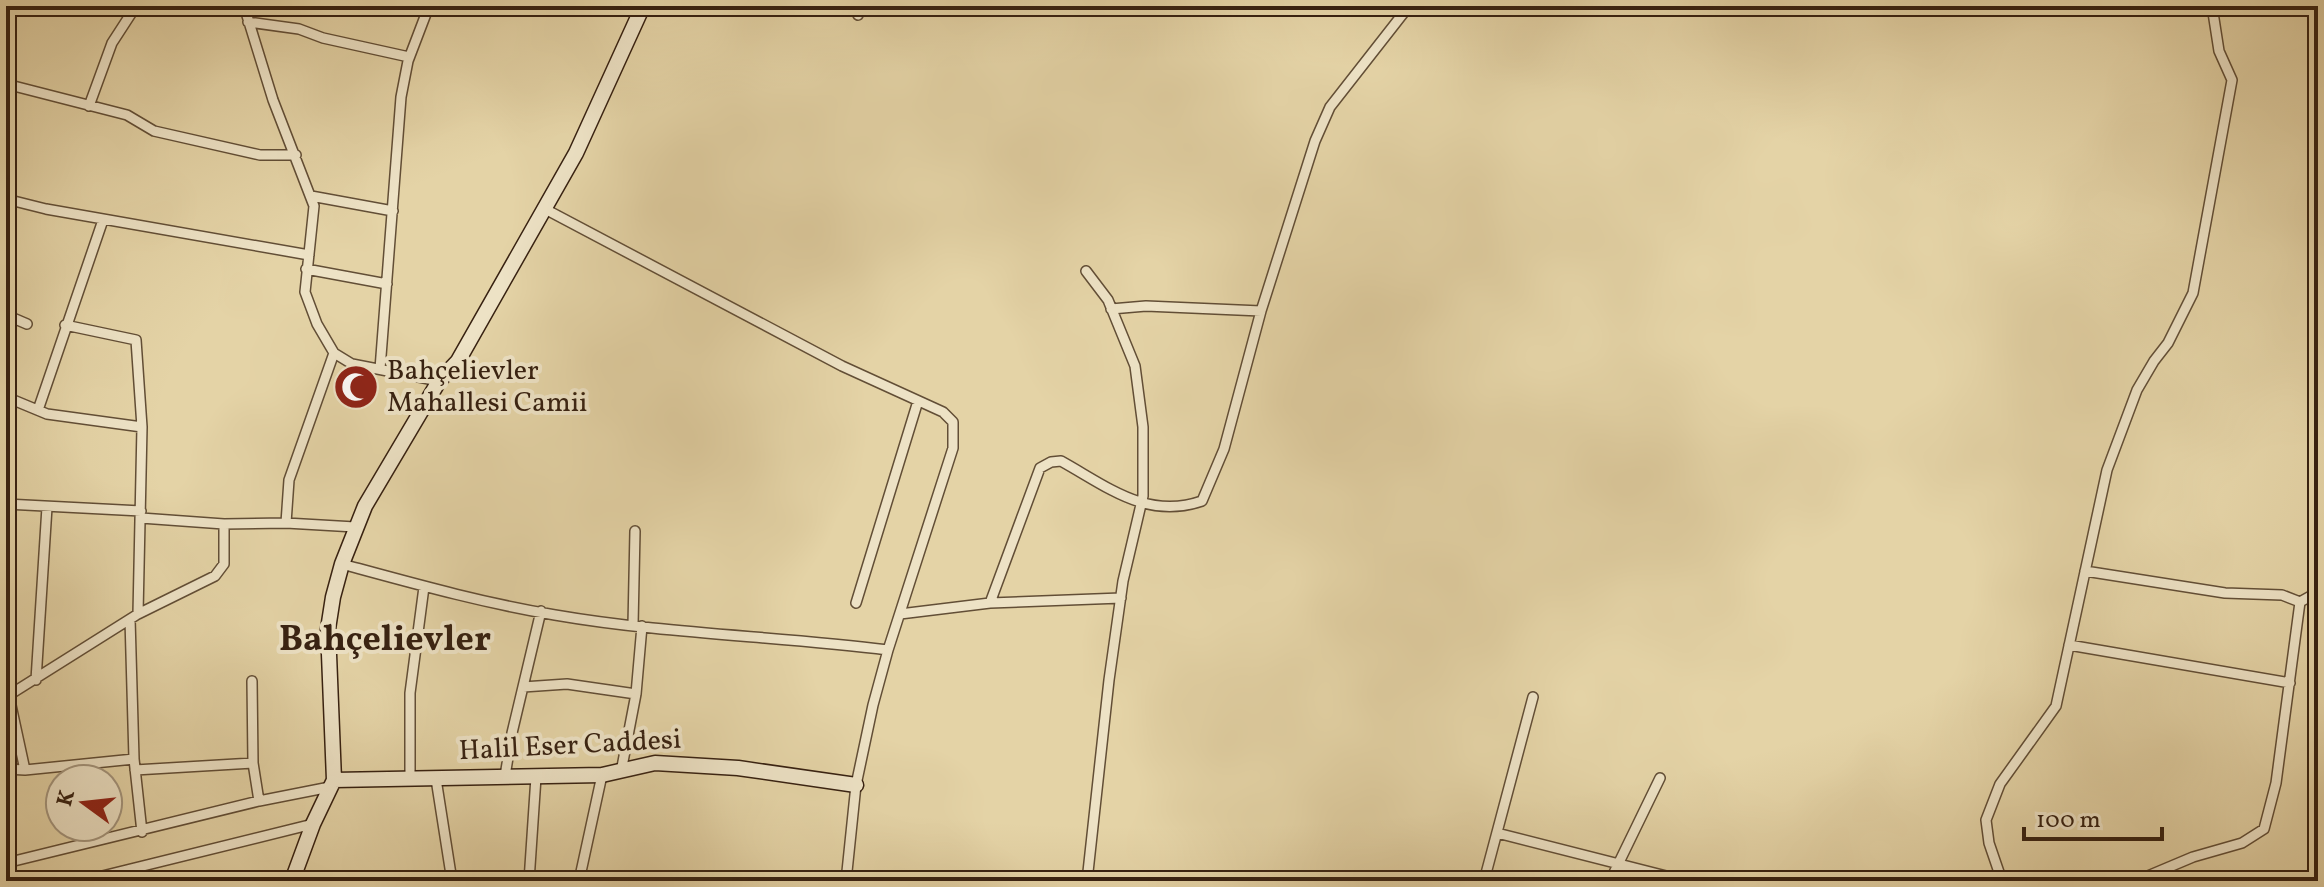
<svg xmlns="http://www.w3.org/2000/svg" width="2324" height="887" font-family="Vollkorn,serif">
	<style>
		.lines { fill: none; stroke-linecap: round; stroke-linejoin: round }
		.street-casing { stroke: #624e36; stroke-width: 12 }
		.secondary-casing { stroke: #372111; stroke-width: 17 }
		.street { stroke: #ede2c5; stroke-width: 9 }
		.secondary { stroke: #ede2c5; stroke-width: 14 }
		.labels { text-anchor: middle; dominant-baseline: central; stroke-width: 8; stroke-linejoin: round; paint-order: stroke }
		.poi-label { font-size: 28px; fill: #372111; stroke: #ede2c5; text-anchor: start }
		.street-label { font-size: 28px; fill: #372111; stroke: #ede2c5 }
		.district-label { font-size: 36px; font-weight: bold; fill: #372111; stroke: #ede2c5 }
	</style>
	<rect width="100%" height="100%" fill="#e4d3a6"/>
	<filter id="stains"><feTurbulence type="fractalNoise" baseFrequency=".0025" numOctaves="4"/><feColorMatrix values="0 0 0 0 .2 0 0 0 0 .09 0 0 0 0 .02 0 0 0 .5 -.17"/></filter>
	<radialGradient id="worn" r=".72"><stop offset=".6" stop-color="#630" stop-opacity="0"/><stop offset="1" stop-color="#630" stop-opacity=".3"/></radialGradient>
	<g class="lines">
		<g class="street-casing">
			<path id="street" d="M244,6L273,100L314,206L305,292L317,324L334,353L352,364L439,381
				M858,15L862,6
				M248,22L299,29L323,38L409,57
				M6,84L127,115L154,131L260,155H296
				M89,106L112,43L136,6
				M311,196L393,211
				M6,199L46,209L309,255
				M545,209L842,366L943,412L953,422V448L888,650L873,705L856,785L846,881
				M306,269L387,284
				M1086,271L1108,300L1135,366L1143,427V496L1123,581L1109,680L1087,881
				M1111,309L1146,306L1261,311
				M6,315L27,324
				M65,325L136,340L142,427L138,614
				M380,369L401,97L408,61L429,6
				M6,397L47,414L142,427
				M38,410L103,220
				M6,504L141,511
				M141,518L224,524
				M286,523L289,480L334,353
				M342,564C412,583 483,603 555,615C665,634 777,636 888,650
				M2085,571L2225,593L2282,595L2300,602L2318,592
				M856,603L918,401
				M990,603L1040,468L1051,462L1061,461C1108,487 1147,520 1202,501L1224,449L1261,311L1315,141L1330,107L1409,6
				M900,614L990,603L1121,598
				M130,619L134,759L142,832
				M633,625L635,531
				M2069,645L2290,683
				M36,680L47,507
				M252,681L253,763L259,801
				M523,687L567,684L636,694
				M9,696L25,770L134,759
				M6,697L138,614L215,576L224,564V524L286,523L355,527
				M6,769L25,770
				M135,770L253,763
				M621,772L636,694L642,626
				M505,776L512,733L541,611
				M410,779V693L424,587
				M436,779L452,881
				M1497,833L1686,881
				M6,863L259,801L330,787
				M82,881L313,824
				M529,881L536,777
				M579,881L602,775
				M1484,881L1533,697
				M1610,881L1660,778
				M2002,881L1989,843L1986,820L2000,784L2056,706L2107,470L2137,390L2154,361L2168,343L2193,293L2232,80L2219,51L2212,6
				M2136,881L2193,857L2242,843L2264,829L2276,783L2300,602"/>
		</g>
		<g class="secondary-casing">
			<path id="secondary" d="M334,780L602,775L655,763L738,768L856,785
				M292,881L313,824L334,780L328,629L333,597L342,564L365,506L439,381L458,361L576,153L643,6"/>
		</g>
		<use href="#street" class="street"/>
		<use href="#secondary" class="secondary"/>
	</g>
	<defs>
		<g id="mosque-disc" transform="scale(2.3)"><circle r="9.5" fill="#8f2418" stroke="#ede2c5"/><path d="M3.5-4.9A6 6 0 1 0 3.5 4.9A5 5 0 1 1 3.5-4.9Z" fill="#fff"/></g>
	</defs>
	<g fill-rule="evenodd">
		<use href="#mosque-disc" x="356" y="387"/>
	</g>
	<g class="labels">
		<g class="poi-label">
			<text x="387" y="371">Bahçelievler<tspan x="387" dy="32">Mahallesi Camii</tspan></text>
		</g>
		<g class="street-label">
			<text transform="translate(570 746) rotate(-3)">Halil Eser Caddesi</text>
		</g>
		<g class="district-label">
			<text x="385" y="641">Bahçelievler</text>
		</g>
	</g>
	<rect width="2324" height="887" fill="none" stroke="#e4d3a6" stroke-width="32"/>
	<rect x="8" y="8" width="2308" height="871" fill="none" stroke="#372111" stroke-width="4"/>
	<rect x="16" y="16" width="2292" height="855" fill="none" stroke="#372111" stroke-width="2"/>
	<g transform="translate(84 803) rotate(285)"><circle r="38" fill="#ede2c5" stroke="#a4957d" stroke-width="2"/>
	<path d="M0-6L14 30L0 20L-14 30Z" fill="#8f2418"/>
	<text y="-12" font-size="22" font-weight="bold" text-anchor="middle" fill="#372111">K</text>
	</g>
	<path d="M2024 827v12h138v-12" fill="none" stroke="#372111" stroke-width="4"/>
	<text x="2036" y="827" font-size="24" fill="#372111" stroke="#ede2c5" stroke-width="6" paint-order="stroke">100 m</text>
	<rect width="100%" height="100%" filter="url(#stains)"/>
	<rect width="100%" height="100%" fill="url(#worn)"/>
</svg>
